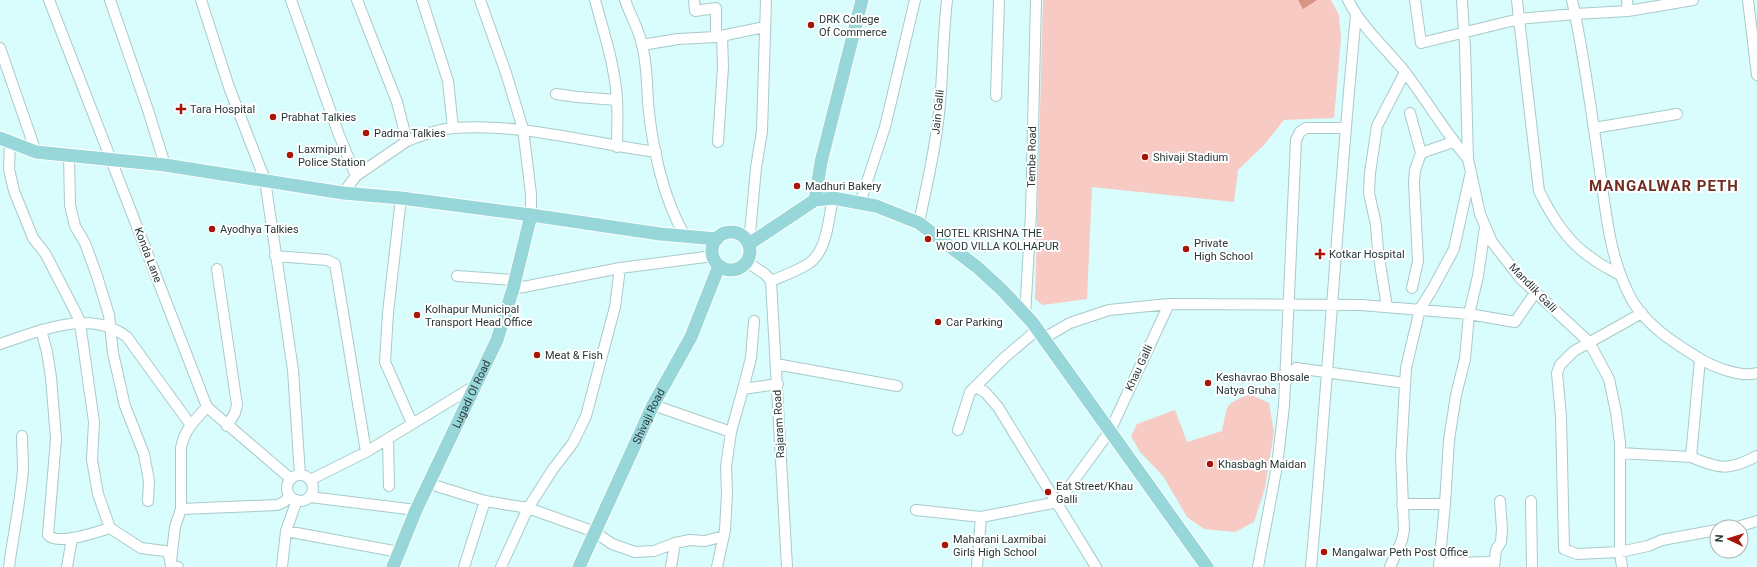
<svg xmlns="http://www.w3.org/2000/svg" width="1757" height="567" font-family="Roboto,sans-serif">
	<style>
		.green { fill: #f7cbc3 }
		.water { fill: #d89286 }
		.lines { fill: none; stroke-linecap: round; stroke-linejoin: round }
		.minor-casing { stroke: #a8caca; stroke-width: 12 }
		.major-casing { stroke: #fff; stroke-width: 15 }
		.minor { stroke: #fff; stroke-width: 10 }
		.major { stroke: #97d7d9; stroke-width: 13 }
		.poi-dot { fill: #a71408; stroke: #fff; stroke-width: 1.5 }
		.labels { text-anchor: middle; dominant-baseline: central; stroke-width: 4; stroke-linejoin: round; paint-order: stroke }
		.poi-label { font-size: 11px; fill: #293737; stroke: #fff; text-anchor: start }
		.street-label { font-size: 11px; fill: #293737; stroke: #fff }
		.district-label { font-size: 15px; font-weight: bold; letter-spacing: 1px; fill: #722d23; stroke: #fff }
	</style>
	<rect width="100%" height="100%" fill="#d9fcfd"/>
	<path class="green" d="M1043,0H1331L1339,15L1341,39L1334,118L1284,120L1264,145L1238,170L1234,202L1092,187L1087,299L1043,305L1035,299Z
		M1250,394L1269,403L1274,432L1265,488L1254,522L1235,532L1204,529L1187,517L1163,476L1140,452L1131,436L1137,424L1175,410L1187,442L1222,431C1228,404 1223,405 1250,394Z"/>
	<path class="water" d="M1298,0H1317L1303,9Z"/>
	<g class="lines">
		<g class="minor-casing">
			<path id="minor" d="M49,0L207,407L291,479
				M110,0L148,110L165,165
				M201,0L229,87L265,180L293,370L300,475
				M291,0L339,135L356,176
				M422,0L448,81L453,128
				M480,0L506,73L523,129L531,194V215
				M595,0C604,33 615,66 617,100C618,115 617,131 617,147
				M625,0C630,15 639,29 642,45C647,64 647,83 648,103C652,146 663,199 685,236
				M694,0L695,11L716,8V37
				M1348,0C1362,28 1386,48 1405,72C1427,101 1445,132 1468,159
				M1415,0L1421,43L1519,19L1517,0
				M1462,0L1465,47L1468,159L1480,214L1492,242L1520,278L1589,342L1609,379L1616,412L1620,443V552L1622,567
				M1572,0C1584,54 1591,110 1599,164C1606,211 1609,260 1633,302C1648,326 1673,342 1697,357C1711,366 1740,378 1757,373
				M1627,0L1628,11
				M1748,0L1757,75
				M642,45L678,39L716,37L765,27
				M0,48L36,152
				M556,94L577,97L617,100
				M996,96L999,0
				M1410,113L1421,153L1415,170L1414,183L1418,261L1412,288
				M1594,128L1677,114
				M407,141C422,135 438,129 454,128C522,123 589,143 656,152
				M718,142L723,67L722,36
				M10,143L9,169L14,191L33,238L45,253L77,315L80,323L94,422L92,460L98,494L110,528L141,548L165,551L169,555L171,565L178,567
				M1421,153L1453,142
				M69,156L70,205L75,226L85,243L97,276L109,315L113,353L125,406L144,454L149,481L148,501
				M343,193L356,176L407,141L397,102L357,0
				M401,198L388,313L385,362L412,423
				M860,203L885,127L915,0
				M919,223C927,183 937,143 940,103C943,69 943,34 947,0
				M749,244L756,168L762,131L766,0
				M275,256L327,260L335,264L366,452
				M747,262L765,274L771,281
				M217,269L237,405L235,413L227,426
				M1620,275C1611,270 1601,265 1593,259C1568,243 1552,217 1539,191L1519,19L1575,14L1628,11L1693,0
				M457,276L515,280
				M771,281L787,567
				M771,281C783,276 797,271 808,264C828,251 828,219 833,198
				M513,289L620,268L713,256
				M1387,307L1378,251L1376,225L1369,193L1370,173L1377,126L1405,72
				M1642,313L1574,351L1560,365L1557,373L1561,417L1564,549L1577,554L1620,552L1648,546L1662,540L1717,530
				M1025,315L1031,213L1036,0
				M41,330L47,352L51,377L56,439L48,535C59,546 96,532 110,528
				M1044,338L1070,323L1109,310L1169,304L1361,305L1469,314L1515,322L1535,293
				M0,344C40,331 89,308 127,337L190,424
				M1700,359L1691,457C1719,469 1729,471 1757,456
				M776,364L897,386
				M1285,383L1296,368L1405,383
				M975,387L1004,358L1038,329
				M743,389L751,358L754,321
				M653,405L731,432
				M958,430L970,392L975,387L985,392L998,407L1096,567
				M388,439L389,486
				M1620,453L1691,457
				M287 488a13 13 0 1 1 26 0a13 13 0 1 1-26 0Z
				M310,480L366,452L476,385
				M430,484L485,501L528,508L595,532L612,544L635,552L654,551L675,543L690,540L705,541L724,536
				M310,497L416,510
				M1531,501L1532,567
				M1402,504H1445
				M181,509L277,505L284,502L290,496
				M916,510L981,517
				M1737,527L1757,521
				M286,531L399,552
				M171,561L175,527L181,509V448C184,430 195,420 207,407
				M1439,563L1494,562
				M9,567C13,534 21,501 23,468C23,457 22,447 22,436
				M67,567L72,538
				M282,567L286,531L297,500
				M464,567L485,501
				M501,567L528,508L553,469L573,443L586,416L615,307L620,268
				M671,567L675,543
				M717,567L725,530L727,493L726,467L731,432L743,389L778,384
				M977,567L981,517L1058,502L1110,431L1169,304
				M1258,567L1277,466L1284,406L1296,140L1300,132L1306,128H1345
				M1311,567C1328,383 1338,199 1356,15
				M1390,567L1402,540L1404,530L1401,457L1406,368L1420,309L1433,288L1454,249L1470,176
				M1439,567L1445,504L1449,440L1456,395L1465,359L1469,314L1478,276L1485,227
				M1494,567L1496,550L1501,542L1502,529L1500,501"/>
		</g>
		<g class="major-casing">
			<g id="major">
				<path d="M0,138L36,152L165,165L343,193L401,198L531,215L660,234L717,239"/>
				<path d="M815,200L821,162L862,0"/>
				<circle cx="731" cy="251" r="19"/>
				<path d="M749,244L815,200L833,198L876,206L919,223L977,267L1001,289L1032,322L1207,567"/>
				<path id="s1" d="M393,567L416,510L497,340L513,289L531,215"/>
				<path id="s2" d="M579,567L653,405L691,337L719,266"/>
			</g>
		</g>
		<use href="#minor" class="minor"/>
		<use href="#major" class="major"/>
	</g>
	<g class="poi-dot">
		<circle cx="811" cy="25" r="4"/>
		<path d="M179 103h4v4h4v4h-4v4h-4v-4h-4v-4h4z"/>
		<circle cx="273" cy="117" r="4"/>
		<circle cx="366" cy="133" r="4"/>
		<circle cx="290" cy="155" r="4"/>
		<circle cx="1145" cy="157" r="4"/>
		<circle cx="797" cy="186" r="4"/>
		<circle cx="212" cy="229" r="4"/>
		<circle cx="928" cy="239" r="4"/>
		<circle cx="1186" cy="249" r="4"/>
		<path d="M1318 248h4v4h4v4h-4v4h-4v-4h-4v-4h4z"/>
		<circle cx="417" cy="315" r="4"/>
		<circle cx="938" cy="322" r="4"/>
		<circle cx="537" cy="355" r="4"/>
		<circle cx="1208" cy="383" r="4"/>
		<circle cx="1210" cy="464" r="4"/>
		<circle cx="1048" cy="492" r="4"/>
		<circle cx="945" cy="545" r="4"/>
		<circle cx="1324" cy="552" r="4"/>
	</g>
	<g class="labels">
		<g class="poi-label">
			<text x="819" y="19">DRK College<tspan x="819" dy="13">Of Commerce</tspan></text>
			<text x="190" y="109">Tara Hospital</text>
			<text x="281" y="117">Prabhat Talkies</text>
			<text x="374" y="133">Padma Talkies</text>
			<text x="298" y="149">Laxmipuri<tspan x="298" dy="13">Police Station</tspan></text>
			<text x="1153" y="157">Shivaji Stadium</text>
			<text x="805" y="186">Madhuri Bakery</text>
			<text x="220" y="229">Ayodhya Talkies</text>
			<text x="936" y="233">HOTEL KRISHNA THE<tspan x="936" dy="13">WOOD VILLA KOLHAPUR</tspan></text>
			<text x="1194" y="243">Private<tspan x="1194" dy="13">High School</tspan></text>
			<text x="1329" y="254">Kotkar Hospital</text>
			<text x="425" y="309">Kolhapur Municipal<tspan x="425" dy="13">Transport Head Office</tspan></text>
			<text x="946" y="322">Car Parking</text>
			<text x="545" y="355">Meat &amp; Fish</text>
			<text x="1216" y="377">Keshavrao Bhosale<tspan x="1216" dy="13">Natya Gruha</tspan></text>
			<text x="1218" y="464">Khasbagh Maidan</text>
			<text x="1056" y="486">Eat Street/Khau<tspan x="1056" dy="13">Galli</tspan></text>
			<text x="953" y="539">Maharani Laxmibai<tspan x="953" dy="13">Girls High School</tspan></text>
			<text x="1332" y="552">Mangalwar Peth Post Office</text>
		</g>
		<g class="street-label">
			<text transform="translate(938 112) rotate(-84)">Jain Galli</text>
			<text transform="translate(1032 157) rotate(-89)">Tembe Road</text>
			<text transform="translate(148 255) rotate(69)">Konda Lane</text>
			<text transform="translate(1533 288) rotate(46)">Mandlik Galli</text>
			<text transform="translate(1139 368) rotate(-65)">Khau Galli</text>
			<text stroke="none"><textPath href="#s1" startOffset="190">Lugadi Ol Road</textPath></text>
			<text stroke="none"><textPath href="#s2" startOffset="166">Shivaji Road</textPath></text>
			<text transform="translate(779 424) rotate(-93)">Rajaram Road</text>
		</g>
		<g class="district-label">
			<text x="1664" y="186">MANGALWAR PETH</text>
		</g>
	</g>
	<g transform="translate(1729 539) rotate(274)"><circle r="19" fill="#ffffff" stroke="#a9afaf"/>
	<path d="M0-3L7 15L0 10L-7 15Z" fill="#a71408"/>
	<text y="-6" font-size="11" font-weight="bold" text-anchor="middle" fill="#293737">N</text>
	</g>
</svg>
